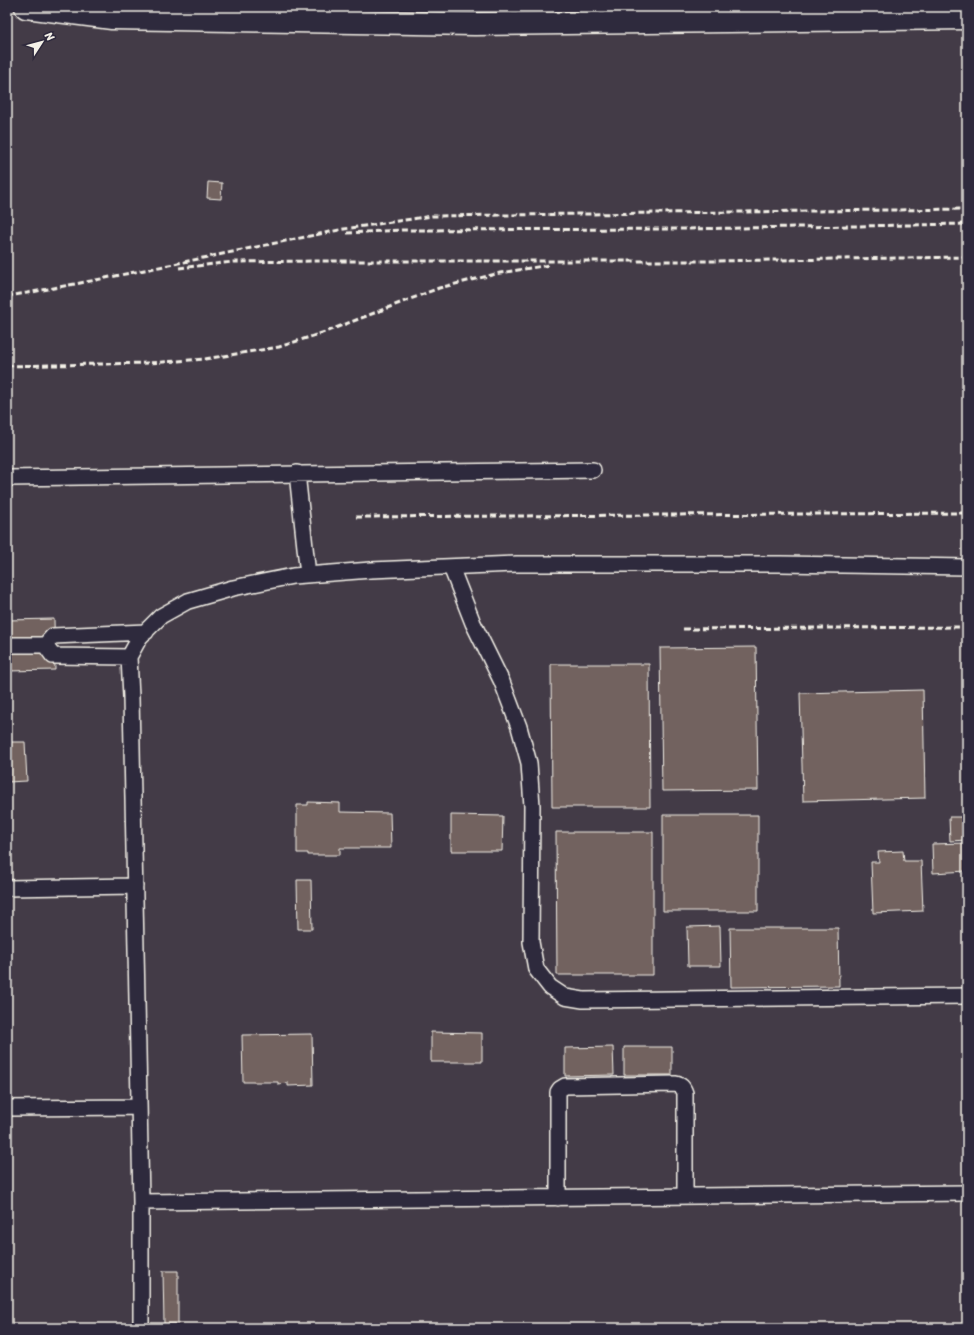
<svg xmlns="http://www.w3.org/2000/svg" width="974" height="1335" font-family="Sriracha,sans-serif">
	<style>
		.building { fill: #72625f; stroke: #f4f1e8 }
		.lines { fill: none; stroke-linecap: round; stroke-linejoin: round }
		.lane-casing { stroke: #f4f1e8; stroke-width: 18 }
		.street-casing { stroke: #f4f1e8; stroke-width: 25 }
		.lane { stroke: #2f2a3d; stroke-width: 15 }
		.street { stroke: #2f2a3d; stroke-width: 22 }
		.rail { stroke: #f4f1e8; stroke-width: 3; stroke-dasharray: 6 3; stroke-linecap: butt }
	</style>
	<rect width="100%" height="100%" fill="#433b47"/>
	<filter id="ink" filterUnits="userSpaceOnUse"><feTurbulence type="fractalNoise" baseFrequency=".025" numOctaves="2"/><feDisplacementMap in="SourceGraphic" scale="8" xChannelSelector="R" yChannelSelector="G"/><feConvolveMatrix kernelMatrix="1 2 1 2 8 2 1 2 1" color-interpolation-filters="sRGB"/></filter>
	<g filter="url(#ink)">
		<path class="building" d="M208,182L222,183L221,199L207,198Z
			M54,619L55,670L7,671V620Z
			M756,647L758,790L662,791L660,648Z
			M551,664H649L650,807H552Z
			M923,690L925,798L803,801L800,693Z
			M7,742H25L27,781L7,782Z
			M308,802L340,803V812L390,813L391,848H340V855H308V853H297V805H308Z
			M451,815L503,816L502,851H451Z
			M663,815H758V911H663Z
			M949,817H967V840L950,841Z
			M556,832H653V975H557Z
			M967,843V871L933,873L932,844Z
			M903,851L904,861H921L923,911L873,913L871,862H879L878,852Z
			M297,880H311L312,929H298Z
			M720,926L721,966H688L687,927Z
			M730,928H838L839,986L731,987Z
			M431,1032L482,1033V1062H431Z
			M312,1034L313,1085L288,1086V1083L278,1084V1082H243L242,1035Z
			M613,1047L614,1075L565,1076V1048Z
			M624,1047H672V1075H624Z
			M163,1271H178V1324H164Z
			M322,1327L371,1328H322Z"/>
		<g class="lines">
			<g class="lane-casing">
				<path id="lane" d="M297,473L308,575
					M7,478L593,470
					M451,567L473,623L502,682L519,727L529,763L532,806L531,942L536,969L550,987L565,997L583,1000L967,996
					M7,645H45
					M129,657L53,656L45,645L53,636L146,632
					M7,888L135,886
					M7,1108L139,1107
					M558,1198V1092L560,1089L565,1086L675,1084C681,1085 683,1087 685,1093V1196
					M141,1202L967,1193
					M141,1328V1202L131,697L129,657L140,637L161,616L188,601L233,588L293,576L371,570L517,564H781L967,567"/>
			</g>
			<g class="street-casing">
				<path id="street" d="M26,7L112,18L475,24L967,18"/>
			</g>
			<use href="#lane" class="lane"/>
			<use href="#street" class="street"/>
			<path class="rail" d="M347,233L402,230L685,229L967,224
				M179,268L233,262L318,261H711L967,257
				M7,296L27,293L96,280L344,229L432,216L967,209
				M7,366L149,363L205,359L279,347L325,332L439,288L500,273L549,265
				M356,517L967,513
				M683,629L967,627"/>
		</g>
	</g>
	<rect width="974" height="1335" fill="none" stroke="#2f2a3d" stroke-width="24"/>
	<rect x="12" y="12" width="950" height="1311" fill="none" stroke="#f4f1e8" stroke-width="1.5" filter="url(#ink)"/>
	<g transform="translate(42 42) rotate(54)" stroke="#2f2a3d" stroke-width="3" paint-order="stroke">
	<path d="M0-3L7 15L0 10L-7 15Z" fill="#f4f1e8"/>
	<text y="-6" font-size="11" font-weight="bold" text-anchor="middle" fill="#f4f1e8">N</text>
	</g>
</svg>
